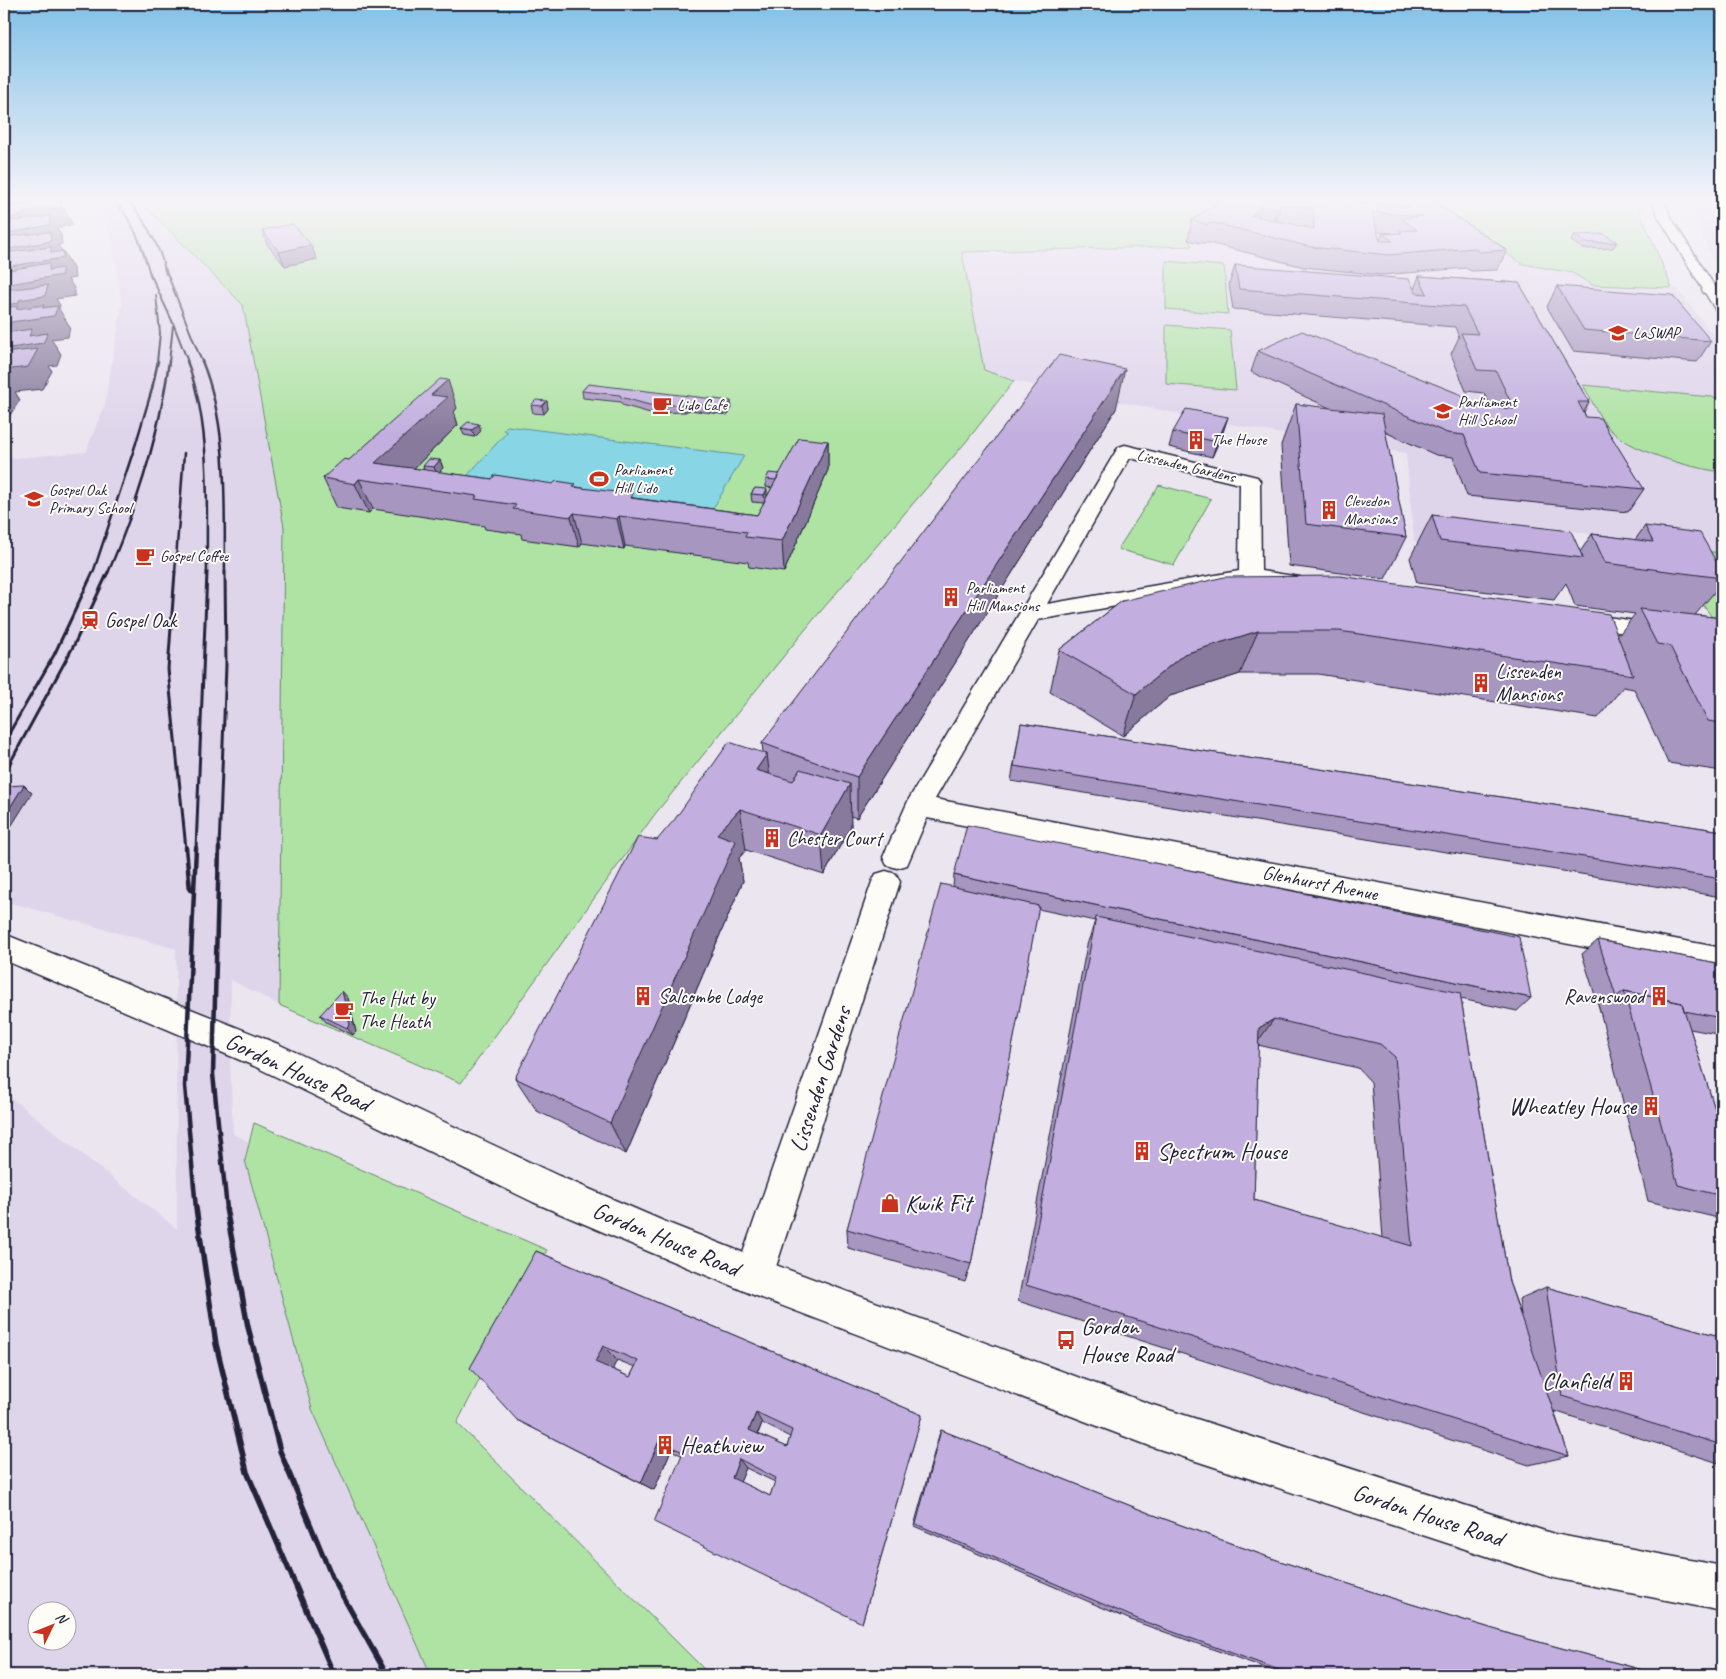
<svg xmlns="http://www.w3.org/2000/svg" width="1726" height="1679" font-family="Caveat,sans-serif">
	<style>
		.built { fill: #dfd5eb; fill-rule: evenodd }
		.green { fill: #afe3a4; stroke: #688270 }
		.water { fill: #87d5e5; stroke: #5f8da1 }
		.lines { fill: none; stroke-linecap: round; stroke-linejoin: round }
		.minor-casing { stroke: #22223b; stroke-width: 3 }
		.tertiary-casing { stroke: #22223b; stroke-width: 3 }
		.secondary-casing { stroke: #22223b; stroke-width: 3 }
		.minor { fill: #fdfcf7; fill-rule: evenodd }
		.tertiary { fill: #fdfcf7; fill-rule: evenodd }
		.secondary { fill: #fdfcf7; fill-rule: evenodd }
		.rail-far4 { stroke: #22223b; stroke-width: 2 }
		.rail-far3 { stroke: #22223b; stroke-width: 2.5 }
		.rail-far2 { stroke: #22223b; stroke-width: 3 }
		.rail-far1 { stroke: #22223b; stroke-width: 4.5 }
		.rail { stroke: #22223b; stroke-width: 5.5 }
		.wall { fill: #a796c0; stroke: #22223b; fill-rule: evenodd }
		.shaded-wall { fill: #887a9c; stroke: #22223b }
		.building { fill: #c2afdf; stroke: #22223b; fill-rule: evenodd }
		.labels { text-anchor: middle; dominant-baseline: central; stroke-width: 4; stroke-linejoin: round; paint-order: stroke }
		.far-poi-label { font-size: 16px; fill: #22223b; stroke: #fdfcf7; text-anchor: start }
		.far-street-label { font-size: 16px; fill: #22223b; stroke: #fdfcf7 }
		.poi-label { font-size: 20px; fill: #22223b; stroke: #fdfcf7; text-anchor: start }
		.street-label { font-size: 20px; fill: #22223b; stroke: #fdfcf7 }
		.near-street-label { font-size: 24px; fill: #22223b; stroke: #fdfcf7 }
		.near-poi-label { font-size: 24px; fill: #22223b; stroke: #fdfcf7; text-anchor: start }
	</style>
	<rect width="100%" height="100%" fill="#ebe5f0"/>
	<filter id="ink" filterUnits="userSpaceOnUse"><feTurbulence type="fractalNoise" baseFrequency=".02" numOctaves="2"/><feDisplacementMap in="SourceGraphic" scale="10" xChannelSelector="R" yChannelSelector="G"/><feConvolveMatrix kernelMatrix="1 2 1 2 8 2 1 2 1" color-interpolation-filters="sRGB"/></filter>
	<g filter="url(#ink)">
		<path class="built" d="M94,200H139L243,305L284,527L279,1005L231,980L230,1059L233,1134L324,1177L312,1409L431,1675H4V1092L177,1229L176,949L4,901V459L86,452L105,403L122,304L111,238L100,206ZM38,1612H68V1642H38Z
			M1233,200H1417L1523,264L1573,273L1592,285L1677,289L1722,346V553L1663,547L1550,527L1557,559L1414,541L1406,453L1312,440L1014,381L984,370L966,291L962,252L1191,246L1188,240Z
			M1686,200H1722V280Z"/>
		<path class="green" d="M139,200H1233L1188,239L1192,246L962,252L984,370L1014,381L965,443L814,619L655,814L461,1083L279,1005L284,527L243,305Z
			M1417,200H1635L1672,288L1592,285L1573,273L1523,264Z
			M1166,261L1224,266L1228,314L1166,309Z
			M1166,325L1230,330L1236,390L1166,384Z
			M1583,385L1722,398V472C1691,468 1626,451 1606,425C1597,414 1591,398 1583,385Z
			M1159,485L1211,499L1174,565L1118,549Z
			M1663,547L1722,553V632Z
			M254,1123L547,1250L457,1423L710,1675H431L312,1409L245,1160Z"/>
		<path class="water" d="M507,426L744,456L708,517L464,479L507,432L503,430Z"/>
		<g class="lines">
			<g class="minor-casing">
				<path id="minor" d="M1709,286L1722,287V295L1704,293L1702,290L1704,287Z
					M1125,445L1257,477L1260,481L1261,571L1300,577L1303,582L1300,587L1292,588L1250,582L1038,620L935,799L1722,948V974L927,818L907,865L897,868L887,865L883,857L909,799L1116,451L1119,447ZM1130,458L1240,484L1239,571L1047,604Z
					M1578,613L1722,633V647L1570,625L1567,620L1570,615Z
					M886,871L896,874L900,882L773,1276L767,1289L754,1295L741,1289L735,1276L872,882L876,874Z"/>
			</g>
			<g class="tertiary-casing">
				<path id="tertiary" d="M1652,200H1664L1670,216L1722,298V313L1717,312L1715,309L1658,216Z"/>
			</g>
			<g class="secondary-casing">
				<path id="secondary" d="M4,934L278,1044L559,1176L668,1223L754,1257L1150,1404L1554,1534L1722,1566V1611L1554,1578L1150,1446L754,1295L650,1252L533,1202L254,1066L4,960Z"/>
			</g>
			<use href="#minor" class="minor"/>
			<use href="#tertiary" class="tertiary"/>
			<use href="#secondary" class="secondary"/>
			<path class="rail-far4" d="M114,200C135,223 143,249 151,278
				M128,200C146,222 160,245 166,274
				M165,268L202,362
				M149,271L173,323L188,362
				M156,295L160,333L157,362
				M169,362L173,326"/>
			<path class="rail-far3" d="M187,361C212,428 206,502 207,573
				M202,361C229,428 224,502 225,573
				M93,573L136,443L152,389L158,361
				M108,573C137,505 160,434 169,361
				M175,573L184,453"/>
			<path class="rail-far2" d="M175,572L168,669L186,849
				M4,742L54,655L93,572
				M4,774L74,645L108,572
				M196,849L207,572
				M219,849L226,665L225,572"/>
			<path class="rail-far1" d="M186,848L190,890
				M219,848L213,1074L227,1209
				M196,1209L185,1086L196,848"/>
			<path class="rail" d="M196,1208L216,1344L247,1472L334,1675
				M226,1208L248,1327L280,1451L332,1577L387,1675"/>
		</g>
		<path class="wall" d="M1218,200H1350L1360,203L1383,205L1376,200H1431L1507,250L1497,270L1471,271L1466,268L1381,275L1304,267L1209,243H1200L1188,240L1192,220L1218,202ZM1377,232L1393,233L1382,234L1380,241Z
			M262,230L317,259L285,266L267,244Z
			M1574,235L1617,242L1613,248L1583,249L1571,241Z
			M1235,265L1414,289L1419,276L1519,283L1589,402L1584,412L1586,417L1644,489L1628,512L1467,496L1453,457L1436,455L1385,432L1406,537L1385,579L1289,566L1281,445L1296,404L1332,409L1251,372L1258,351L1466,405L1491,407L1484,393L1466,391L1451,354L1459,337L1455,327L1233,309L1229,285Z
			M1557,286L1711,341L1697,362L1573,351L1547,307Z
			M588,384L732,408L728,415L689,410L685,412L650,413L622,405L621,402L583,398L582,391Z
			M547,401L548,409L544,414L533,413L531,405Z
			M457,408L454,412L458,425L414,468L424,470L423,466L440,460L443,468L439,472L492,479L577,487L634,498L757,515L764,503L752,502L751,494L755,488L767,496L772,488L766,487V479L779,474L828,441V470L784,572L749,567L748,562L625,546L624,549L582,543L579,547L522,539L521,534L485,529L484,526L373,509L369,513L337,508L323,478L349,460Z
			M1116,409L857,818L850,816L851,826L824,875L746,850L739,858L743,881L626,1154L537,1111L515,1078L657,840L763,752L762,743Z
			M1228,417L1223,432L1212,457L1169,447L1173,432Z
			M461,428L481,431L475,437L464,435Z
			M1432,515L1580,552L1592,534L1635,540L1645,526L1722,572V583L1695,615L1722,618V771L1668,763L1634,689L1623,687L1598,718L1318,674H1240L1170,696L1123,736L1050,692L1059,650L1122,601L1618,636L1635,614L1575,606L1566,583L1554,600L1417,583L1410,558Z
			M1021,723L1722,831V897L1011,781Z
			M954,875L1531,998L1517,1011L1461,999L1509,1282L1521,1315L1519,1299L1546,1287L1722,1337V1464L1554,1411L1569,1456L1529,1465L1018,1301L1087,945L1095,921L1038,909L971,1264L965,1282L848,1248L847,1229L953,887ZM1258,1045L1358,1068L1371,1082L1383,1238L1254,1200Z
			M1598,940L1722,964V1035L1690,1029L1722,1132V1219L1648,1201L1600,1011L1582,954Z
			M348,998L356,1032L353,1035L326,1022L320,1015Z
			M536,1251L922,1415L862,1623L681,1455L671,1450L654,1490L517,1420ZM617,1360L635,1367L630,1377L612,1369ZM762,1423L790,1437L787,1447L758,1434ZM746,1468L775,1482L770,1496L740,1482Z
			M941,1430L1151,1514L1268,1557L1385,1596L1513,1635L1639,1669L1669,1675H1285L1131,1620L914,1526L939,1435Z"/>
		<path class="shaded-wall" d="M4,200H59L69,218L73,225L57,228L61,235L62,244L58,245L62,251H63L74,270L75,278L68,279L74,288L75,296L56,299L60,305L59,309L70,327L68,337L51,339L61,354L57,365L49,366L52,371L42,389L15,392L20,400L6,421L4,422Z
			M1281,205L1276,223L1271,227L1277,208Z
			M1262,206L1257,225L1251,215Z
			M311,245L317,259L285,266L279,252Z
			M1125,369L1116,409L857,818V777Z
			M448,380L457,408L454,412L458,425L397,485L375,463L431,395Z
			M547,401L548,409L544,414L542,406Z
			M731,401L732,408L728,415L727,408Z
			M688,403L689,410L685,412L684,405Z
			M1228,417L1223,432L1212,457L1217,442Z
			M479,424L481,431L475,437L472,430Z
			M828,441V470L784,572L782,541Z
			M440,460L443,468L437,474L434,467Z
			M359,479L373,509L369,513L355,484Z
			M767,489V497L765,503L764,495Z
			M574,513L582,543L579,547L571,517Z
			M619,516L625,546L624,549L617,519Z
			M1258,631L1240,674L1170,696L1123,736L1136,694L1184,654Z
			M767,754L772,795L756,770Z
			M850,784L851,826L824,875L821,835Z
			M24,785L32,793L7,833L4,830V817Z
			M740,809L746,850L739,858L743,881L626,1154L610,1123L717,834Z
			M342,991L348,998L356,1032L353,1035L347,1028Z
			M1274,1019L1256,1044L1259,1028Z
			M603,1346L617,1360L610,1375L595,1362Z
			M756,1413L762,1423L755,1440L749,1430Z
			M659,1441L671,1450L654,1490L641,1483Z
			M739,1459L746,1468L739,1485L732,1478Z"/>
		<path class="building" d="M4,200H19L20,201L4,204Z
			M52,200H59L62,207L23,213L24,215L4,219V207Z
			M1221,200H1354L1360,203L1409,207L1399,200H1431L1507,250L1480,252L1474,248L1389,255L1311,247L1214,223L1205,224L1192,220ZM1281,205L1313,208L1314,229L1251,215L1262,206L1277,208ZM1372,212L1423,216L1401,218L1417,230L1400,231L1402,233L1382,234L1393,241H1380Z
			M50,216V225L4,234V222Z
			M293,224L311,245L279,252L262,230Z
			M50,232L51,241L4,250V237Z
			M1604,234L1617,242L1586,243L1574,235Z
			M51,247V253L63,251V258L4,267V253Z
			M49,263V270L62,268V275L4,285V271Z
			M1235,265L1409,279L1416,293L1427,294L1419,276L1519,283L1589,402H1578L1586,417L1600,418L1644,489L1480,473L1464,435L1447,433L1258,351L1302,331L1462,395L1466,405L1514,409L1496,371L1477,370L1461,333L1478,334L1464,307L1239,289Z
			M48,285L45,296L19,300V303L4,305V290Z
			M1557,286L1672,295L1711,341L1584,330Z
			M44,305L42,308L58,306L54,316L11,322L10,325L4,326V308L18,306L16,309Z
			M32,329L29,336L48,333L43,343L4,349V330H6L4,333Z
			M38,349L28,367L4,370V353Z
			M1059,355L1125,369L857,777L762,743Z
			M440,379L448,380L431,395L448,397L375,463L492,479L495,475L553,484L556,481L576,484L573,487L633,494L631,498L757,515L799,438L828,441L782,541L745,537L747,532L619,516L617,519L574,513L571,517L513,509L516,505L475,499L477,496L359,479L355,484L323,478L344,459L349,460Z
			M588,384L731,401L727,408L688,403L684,405H649L621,397L620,395L582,391Z
			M536,400L547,401L542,406L531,405Z
			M1296,404L1382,414L1406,537L1306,524Z
			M1186,409L1228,417L1217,442L1173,432Z
			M468,422L479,424L472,430L461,428Z
			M429,459L440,460L434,467L423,466Z
			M769,473L779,474L776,480L766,479Z
			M755,488L767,489L764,495L751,494Z
			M1432,515L1571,531L1583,558L1440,541Z
			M1645,526L1700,533L1722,572V578L1605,563L1592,534L1653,542Z
			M1340,576L1609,614L1633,675L1339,631H1258L1184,654L1136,694L1059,650L1122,601L1224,577Z
			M1639,609L1722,618V723L1708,721L1670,646L1657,644Z
			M1021,723L1722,831V879L1014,766Z
			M729,742L767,754L756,770L793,781L800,769L850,784L821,835L740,809L717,834L736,841L610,1123L515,1078L638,837L657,840L675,819Z
			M24,785L4,817V786Z
			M967,825L1519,937L1531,998L954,875Z
			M941,884L1039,906L971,1264L847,1229Z
			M1096,917L1460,993L1509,1282L1569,1456L1026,1285ZM1274,1019L1380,1044L1395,1057L1412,1246L1254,1200L1259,1028Z
			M1598,940L1722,964V1018L1684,1011L1682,1003L1624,991L1616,997Z
			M342,991L350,1025L347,1028L320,1015Z
			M1624,991L1682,1003L1722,1132V1196L1678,1185Z
			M536,1251L922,1415L862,1623L654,1522L683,1452L659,1441L641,1483L517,1420L470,1368ZM603,1346L638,1361L630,1377L595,1362ZM756,1413L792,1430L787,1447L749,1430ZM739,1459L776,1478L770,1496L732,1478Z
			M1546,1287L1722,1337V1445L1562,1396Z
			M941,1430L1151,1514L1268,1557L1385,1596L1513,1635L1639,1669L1669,1675H1293L1140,1620L916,1524Z"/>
	</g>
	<linearGradient id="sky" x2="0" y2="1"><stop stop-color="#81c1e7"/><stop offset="0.46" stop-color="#f6f3f8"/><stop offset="1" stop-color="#f6f3f8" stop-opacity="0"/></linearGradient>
	<rect width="1726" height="435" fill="url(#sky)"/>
	<defs>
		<g id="university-bare" transform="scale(1.5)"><path d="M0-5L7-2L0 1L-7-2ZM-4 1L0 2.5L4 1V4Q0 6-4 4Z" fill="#c8321e" stroke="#fdfcf7" stroke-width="2.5" paint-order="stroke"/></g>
		<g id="cafe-bare" transform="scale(1.5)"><path d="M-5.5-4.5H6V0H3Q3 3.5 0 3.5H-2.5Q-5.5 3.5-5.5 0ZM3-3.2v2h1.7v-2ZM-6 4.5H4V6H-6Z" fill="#c8321e" stroke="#fdfcf7" stroke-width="2.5" paint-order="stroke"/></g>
		<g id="school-bare" transform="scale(1.5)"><path d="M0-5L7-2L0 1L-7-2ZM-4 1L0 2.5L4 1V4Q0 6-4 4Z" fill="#c8321e" stroke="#fdfcf7" stroke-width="2.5" paint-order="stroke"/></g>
		<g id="building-bare" transform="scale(1.5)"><path d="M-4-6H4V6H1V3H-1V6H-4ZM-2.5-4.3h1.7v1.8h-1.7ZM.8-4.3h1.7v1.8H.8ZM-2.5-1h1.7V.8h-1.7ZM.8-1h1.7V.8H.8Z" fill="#c8321e" stroke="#fdfcf7" stroke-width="2.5" paint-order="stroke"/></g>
		<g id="stadium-bare" transform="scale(1.5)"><path d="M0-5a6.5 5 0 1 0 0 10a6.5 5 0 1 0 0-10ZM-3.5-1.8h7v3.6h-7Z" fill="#c8321e" stroke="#fdfcf7" stroke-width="2.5" paint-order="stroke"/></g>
		<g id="station-bare" transform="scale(1.5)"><path d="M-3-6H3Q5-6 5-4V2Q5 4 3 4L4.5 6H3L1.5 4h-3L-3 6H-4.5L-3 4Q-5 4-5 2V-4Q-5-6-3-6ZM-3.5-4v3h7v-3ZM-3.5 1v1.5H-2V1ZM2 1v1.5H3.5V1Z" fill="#c8321e" stroke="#fdfcf7" stroke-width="2.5" paint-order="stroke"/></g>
		<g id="shop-bare" transform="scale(1.5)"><path d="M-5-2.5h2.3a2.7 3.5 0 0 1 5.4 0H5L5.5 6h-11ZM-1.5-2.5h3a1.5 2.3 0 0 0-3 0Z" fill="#c8321e" stroke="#fdfcf7" stroke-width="2.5" paint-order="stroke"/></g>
		<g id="bus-bare" transform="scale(1.5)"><path d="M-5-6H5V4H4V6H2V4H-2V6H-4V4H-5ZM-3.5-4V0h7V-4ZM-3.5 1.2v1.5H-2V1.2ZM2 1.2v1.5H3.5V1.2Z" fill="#c8321e" stroke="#fdfcf7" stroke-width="2.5" paint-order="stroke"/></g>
	</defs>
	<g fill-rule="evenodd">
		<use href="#university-bare" x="1618" y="333"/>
		<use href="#cafe-bare" x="662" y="405"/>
		<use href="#school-bare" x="1443" y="411"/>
		<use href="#building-bare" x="1196" y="440"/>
		<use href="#stadium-bare" x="599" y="479"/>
		<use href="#school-bare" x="34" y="499"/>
		<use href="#building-bare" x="1329" y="510"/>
		<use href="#cafe-bare" x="145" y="556"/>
		<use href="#building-bare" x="951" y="597"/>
		<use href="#station-bare" x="90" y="620"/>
		<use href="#building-bare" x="1481" y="683"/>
		<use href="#building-bare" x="772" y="838"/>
		<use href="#building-bare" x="643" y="996"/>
		<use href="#building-bare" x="1659" y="996"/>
		<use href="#cafe-bare" x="344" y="1010"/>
		<use href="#building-bare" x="1651" y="1106"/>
		<use href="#building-bare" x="1142" y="1151"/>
		<use href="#shop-bare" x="890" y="1203"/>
		<use href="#bus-bare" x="1066" y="1340"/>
		<use href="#building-bare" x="1626" y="1381"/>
		<use href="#building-bare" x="665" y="1445"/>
	</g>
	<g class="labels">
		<g class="far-poi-label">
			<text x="1633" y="333">LaSWAP</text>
			<text x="1458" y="402">Parliament<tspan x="1458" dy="18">Hill School</tspan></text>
			<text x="677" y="405">Lido Cafe</text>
			<text x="1211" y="440">The House</text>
			<text x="614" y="470">Parliament<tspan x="614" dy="18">Hill Lido</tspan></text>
			<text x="49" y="490">Gospel Oak<tspan x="49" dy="18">Primary School</tspan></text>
			<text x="1344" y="501">Clevedon<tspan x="1344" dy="18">Mansions</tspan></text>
			<text x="160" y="556">Gospel Coffee</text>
			<text x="966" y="588">Parliament<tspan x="966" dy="18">Hill Mansions</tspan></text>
		</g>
		<g class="far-street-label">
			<text transform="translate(1186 466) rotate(13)">Lissenden Gardens</text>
		</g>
		<g class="poi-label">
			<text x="105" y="620">Gospel Oak</text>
			<text x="1496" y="671">Lissenden<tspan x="1496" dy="23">Mansions</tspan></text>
			<text x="787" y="838">Chester Court</text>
			<text x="658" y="996">Salcombe Lodge</text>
			<text x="1644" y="996" text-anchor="end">Ravenswood</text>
			<text x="359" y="998">The Hut by<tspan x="359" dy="23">The Heath</tspan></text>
		</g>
		<g class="street-label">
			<text transform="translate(1320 883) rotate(11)">Glenhurst Avenue</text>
		</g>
		<g class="near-street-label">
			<text transform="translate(298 1072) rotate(25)">Gordon House Road</text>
			<text transform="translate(820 1079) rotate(-72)">Lissenden Gardens</text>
			<text transform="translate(666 1239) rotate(23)">Gordon House Road</text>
			<text transform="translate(1428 1515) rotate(18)">Gordon House Road</text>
		</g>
		<g class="near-poi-label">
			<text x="1636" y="1106" text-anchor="end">Wheatley House</text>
			<text x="1157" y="1151">Spectrum House</text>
			<text x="905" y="1203">Kwik Fit</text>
			<text x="1081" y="1326">Gordon<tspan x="1081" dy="28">House Road</tspan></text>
			<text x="1611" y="1381" text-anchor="end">Clanfield</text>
			<text x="680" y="1445">Heathview</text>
		</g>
	</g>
	<rect width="1726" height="1679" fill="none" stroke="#fdfcf7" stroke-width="20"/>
	<rect x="10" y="10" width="1706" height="1659" fill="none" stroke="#22223b" stroke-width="2" filter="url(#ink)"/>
	<g transform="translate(52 1626) rotate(47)"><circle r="24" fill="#fdfcf7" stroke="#a5a5ac"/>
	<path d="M0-4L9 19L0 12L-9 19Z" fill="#c8321e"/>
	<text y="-8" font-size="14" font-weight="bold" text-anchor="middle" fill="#22223b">N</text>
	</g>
</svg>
